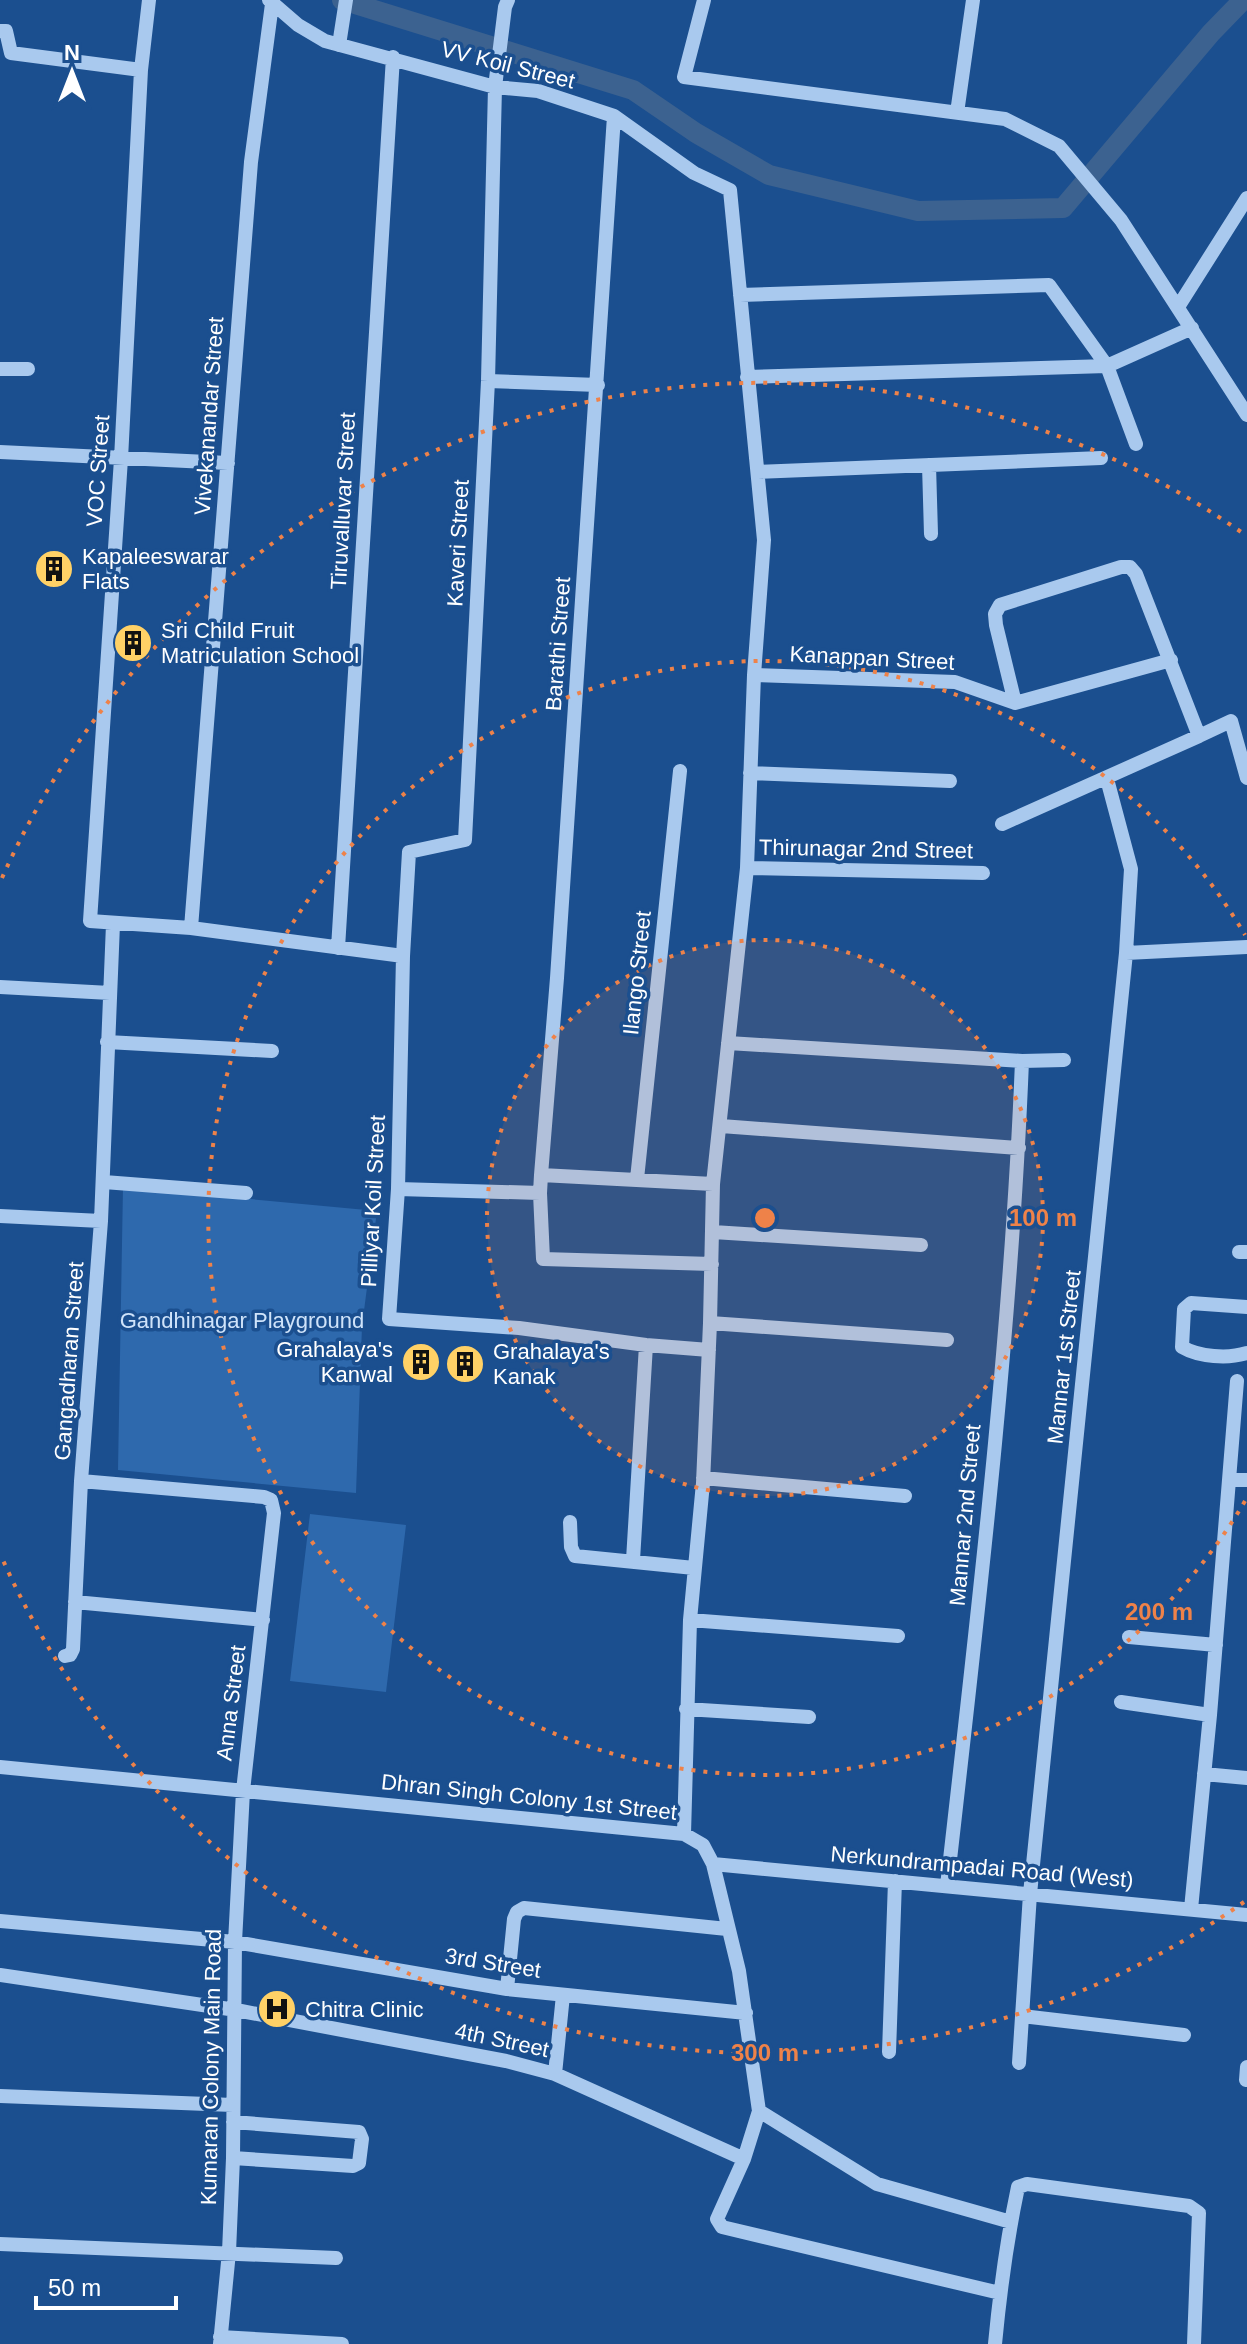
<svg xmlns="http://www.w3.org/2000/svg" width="1247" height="2344" font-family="Helvetica,sans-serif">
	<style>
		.green { fill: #2e69ad }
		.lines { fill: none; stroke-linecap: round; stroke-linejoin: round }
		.canal { stroke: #3c6290; stroke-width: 20 }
		.minor { stroke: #a9c9ee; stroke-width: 14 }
		.ring { fill: none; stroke: #ee8249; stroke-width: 4; stroke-dasharray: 4 8 }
		.labels { text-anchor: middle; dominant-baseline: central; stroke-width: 7; stroke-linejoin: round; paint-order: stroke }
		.street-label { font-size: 22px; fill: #fff; stroke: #1b4f8f }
		.poi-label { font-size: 22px; fill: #fff; stroke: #1b4f8f; text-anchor: start }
		.park-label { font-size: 22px; fill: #cfe3fa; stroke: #1b4f8f }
		.centre { fill: #ee8249; stroke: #1b4f8f; stroke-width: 4 }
		.ring-label { font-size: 24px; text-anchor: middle; font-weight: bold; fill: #ee8249; stroke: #1b4f8f; stroke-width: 7; stroke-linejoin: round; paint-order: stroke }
	</style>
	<rect width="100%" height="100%" fill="#1b4f8f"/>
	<path class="green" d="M123,1187L377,1211L362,1326L356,1493L118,1470Z
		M310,1514L406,1525L386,1692L290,1681Z"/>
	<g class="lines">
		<path class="canal" d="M342,0L633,90L696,133L769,175L918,211L1063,208L1211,33L1243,0"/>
		<path class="minor" d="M149,0L141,70L121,459L90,921L191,928L403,956
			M269,0L298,25L325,41L495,87L538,91L614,116L694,173L730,190L764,540L754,675L747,868L713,1184L710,1323L703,1483L690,1620L684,1834
			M508,0L505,7L495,87L488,381L465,840L409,852L403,956L398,1189L389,1319L519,1328L646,1345L709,1350
			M704,0L684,77L1005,119L1059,146L1121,220L1247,415
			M0,31H6L11,53L141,70
			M339,45L346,0
			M957,113L973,0
			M740,295L1049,285L1107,366L1136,444
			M1178,307L1247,198
			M0,369H28
			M747,377L1107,366L1192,328
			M488,381L598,385
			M0,452L228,463
			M929,465L931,534
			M758,472L1101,458
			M754,675L955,682L1015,703L1171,660
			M1199,736L1231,721L1247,778
			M750,773L950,781
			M1002,824L1199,736L1136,574L1130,567H1121L1000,605L995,614L996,625L1015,703
			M747,868L983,873
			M113,924L101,1221L81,1481L264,1497L271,1500L274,1513L243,1791L235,1942L233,2158L229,2252L220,2344
			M191,928L251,162L272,4
			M338,948L393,57
			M1126,953L1247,947
			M0,987L110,993
			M107,1042L272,1051
			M728,1043L1022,1061L1064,1060
			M721,1126L1019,1148
			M541,1175L557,978L614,116
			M637,1179L680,771
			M104,1182L246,1193
			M398,1189L540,1193L541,1175L713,1184
			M540,1193L543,1259L712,1264
			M0,1216L101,1221
			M713,1232L921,1245
			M1239,1252H1247
			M1247,1307L1191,1303L1184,1309L1182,1347C1199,1357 1228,1359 1247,1353
			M710,1323L947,1340
			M703,1478L905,1496
			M1229,1480H1247
			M570,1522L571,1547L575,1556L694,1568
			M633,1560L646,1345
			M75,1602L263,1620
			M690,1620L898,1636
			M1129,1637L1216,1645
			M65,1656L70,1655L73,1649L81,1481
			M1121,1702L1210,1715
			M686,1709L809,1717
			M0,1767L684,1834L703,1845L713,1864L739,1971L759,2111L744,2159L717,2219L722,2227L1000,2293
			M1204,1774L1247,1778
			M713,1864L1247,1915
			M947,1886C978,1612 1011,1337 1022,1061
			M1191,1909L1210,1715L1237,1381
			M0,1921L235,1942L507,1989L746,2013
			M0,1975L236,2010L506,2061L555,2074L744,2159
			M507,1989L514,1919L517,1912L524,1908L727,1929
			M1022,2016L1184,2035
			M889,2052L895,1881
			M1019,2063L1030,1894L1126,953L1131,869L1107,779
			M555,2074L563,1995
			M1246,2080L1247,2067
			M0,2096L233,2105
			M759,2111L877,2184L1011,2222
			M233,2158L353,2166L359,2163L362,2139L359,2132L233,2122
			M0,2244L336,2258
			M220,2337L342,2344
			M995,2344C1000,2291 1007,2239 1018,2187L1027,2184L1189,2206L1199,2213L1194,2344"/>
	</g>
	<circle cx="765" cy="1218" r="278" fill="#ee8249" fill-opacity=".12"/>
	<g class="ring">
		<circle cx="765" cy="1218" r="278"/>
		<path d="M1245 1501A557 557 0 1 1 1245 935"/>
		<path d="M1244 1902A835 835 0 0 1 2 1558M2 878A835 835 0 0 1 1244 534"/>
	</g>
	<defs>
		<g id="building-disc" transform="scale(2)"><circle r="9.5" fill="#ffd166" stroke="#1b4f8f"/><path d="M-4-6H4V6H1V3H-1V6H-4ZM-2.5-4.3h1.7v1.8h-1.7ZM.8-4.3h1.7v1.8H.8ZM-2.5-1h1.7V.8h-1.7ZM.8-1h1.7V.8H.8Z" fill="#111"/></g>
		<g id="hospital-disc" transform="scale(2)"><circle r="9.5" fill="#ffd166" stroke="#1b4f8f"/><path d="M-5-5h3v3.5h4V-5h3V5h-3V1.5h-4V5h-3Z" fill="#111"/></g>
	</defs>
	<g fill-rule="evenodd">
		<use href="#building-disc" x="54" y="569"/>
		<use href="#building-disc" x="133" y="643"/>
		<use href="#building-disc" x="421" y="1362"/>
		<use href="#building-disc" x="465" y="1364"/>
		<use href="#hospital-disc" x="277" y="2009"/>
	</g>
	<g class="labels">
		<g class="street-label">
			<text transform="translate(508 65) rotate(14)">VV Koil Street</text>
			<text transform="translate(209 416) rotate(-86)">Vivekanandar Street</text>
			<text transform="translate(98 471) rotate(-86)">VOC Street</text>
			<text transform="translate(343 501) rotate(-87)">Tiruvalluvar Street</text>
			<text transform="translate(458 543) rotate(-87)">Kaveri Street</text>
			<text transform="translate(558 644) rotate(-86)">Barathi Street</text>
			<text transform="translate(872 658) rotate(3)">Kanappan Street</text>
			<text transform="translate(866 849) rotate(1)">Thirunagar 2nd Street</text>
			<text transform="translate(637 973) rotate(-84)">Ilango Street</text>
			<text transform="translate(373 1201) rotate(-87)">Pilliyar Koil Street</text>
			<text transform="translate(1064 1357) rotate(-84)">Mannar 1st Street</text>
			<text transform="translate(69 1361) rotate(-86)">Gangadharan Street</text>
			<text transform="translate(965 1515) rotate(-85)">Mannar 2nd Street</text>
			<text transform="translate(231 1703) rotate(-83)">Anna Street</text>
			<text transform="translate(529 1797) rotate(6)">Dhran Singh Colony 1st Street</text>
			<text transform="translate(982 1867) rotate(5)">Nerkundrampadai Road (West)</text>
			<text transform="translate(493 1963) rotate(9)">3rd Street</text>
			<text transform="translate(502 2040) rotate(12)">4th Street</text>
			<text transform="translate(211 2067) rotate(-89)">Kumaran Colony Main Road</text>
		</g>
		<g class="poi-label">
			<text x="82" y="556">Kapaleeswarar<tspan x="82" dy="25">Flats</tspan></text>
			<text x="161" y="630">Sri Child Fruit<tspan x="161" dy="25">Matriculation School</tspan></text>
			<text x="393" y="1349" text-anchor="end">Grahalaya's<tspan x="393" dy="25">Kanwal</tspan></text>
			<text x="493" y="1351">Grahalaya's<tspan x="493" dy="25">Kanak</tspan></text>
			<text x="305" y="2009">Chitra Clinic</text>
		</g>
		<g class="park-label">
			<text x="242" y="1320">Gandhinagar Playground</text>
		</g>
	</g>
	<circle cx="765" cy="1218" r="12" class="centre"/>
	<g class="ring-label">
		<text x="1043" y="1226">100 m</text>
		<text x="1159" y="1620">200 m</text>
		<text x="765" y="2061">300 m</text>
	</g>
	<g transform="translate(72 72)" stroke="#1b4f8f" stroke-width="6" paint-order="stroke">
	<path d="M0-6L14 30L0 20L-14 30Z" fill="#ffffff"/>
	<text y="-12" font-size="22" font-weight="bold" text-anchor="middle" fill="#ffffff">N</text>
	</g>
	<path d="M36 2296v12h140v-12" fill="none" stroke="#ffffff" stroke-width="4"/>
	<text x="48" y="2296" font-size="24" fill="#ffffff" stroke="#1b4f8f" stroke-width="6" paint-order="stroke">50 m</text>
</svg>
